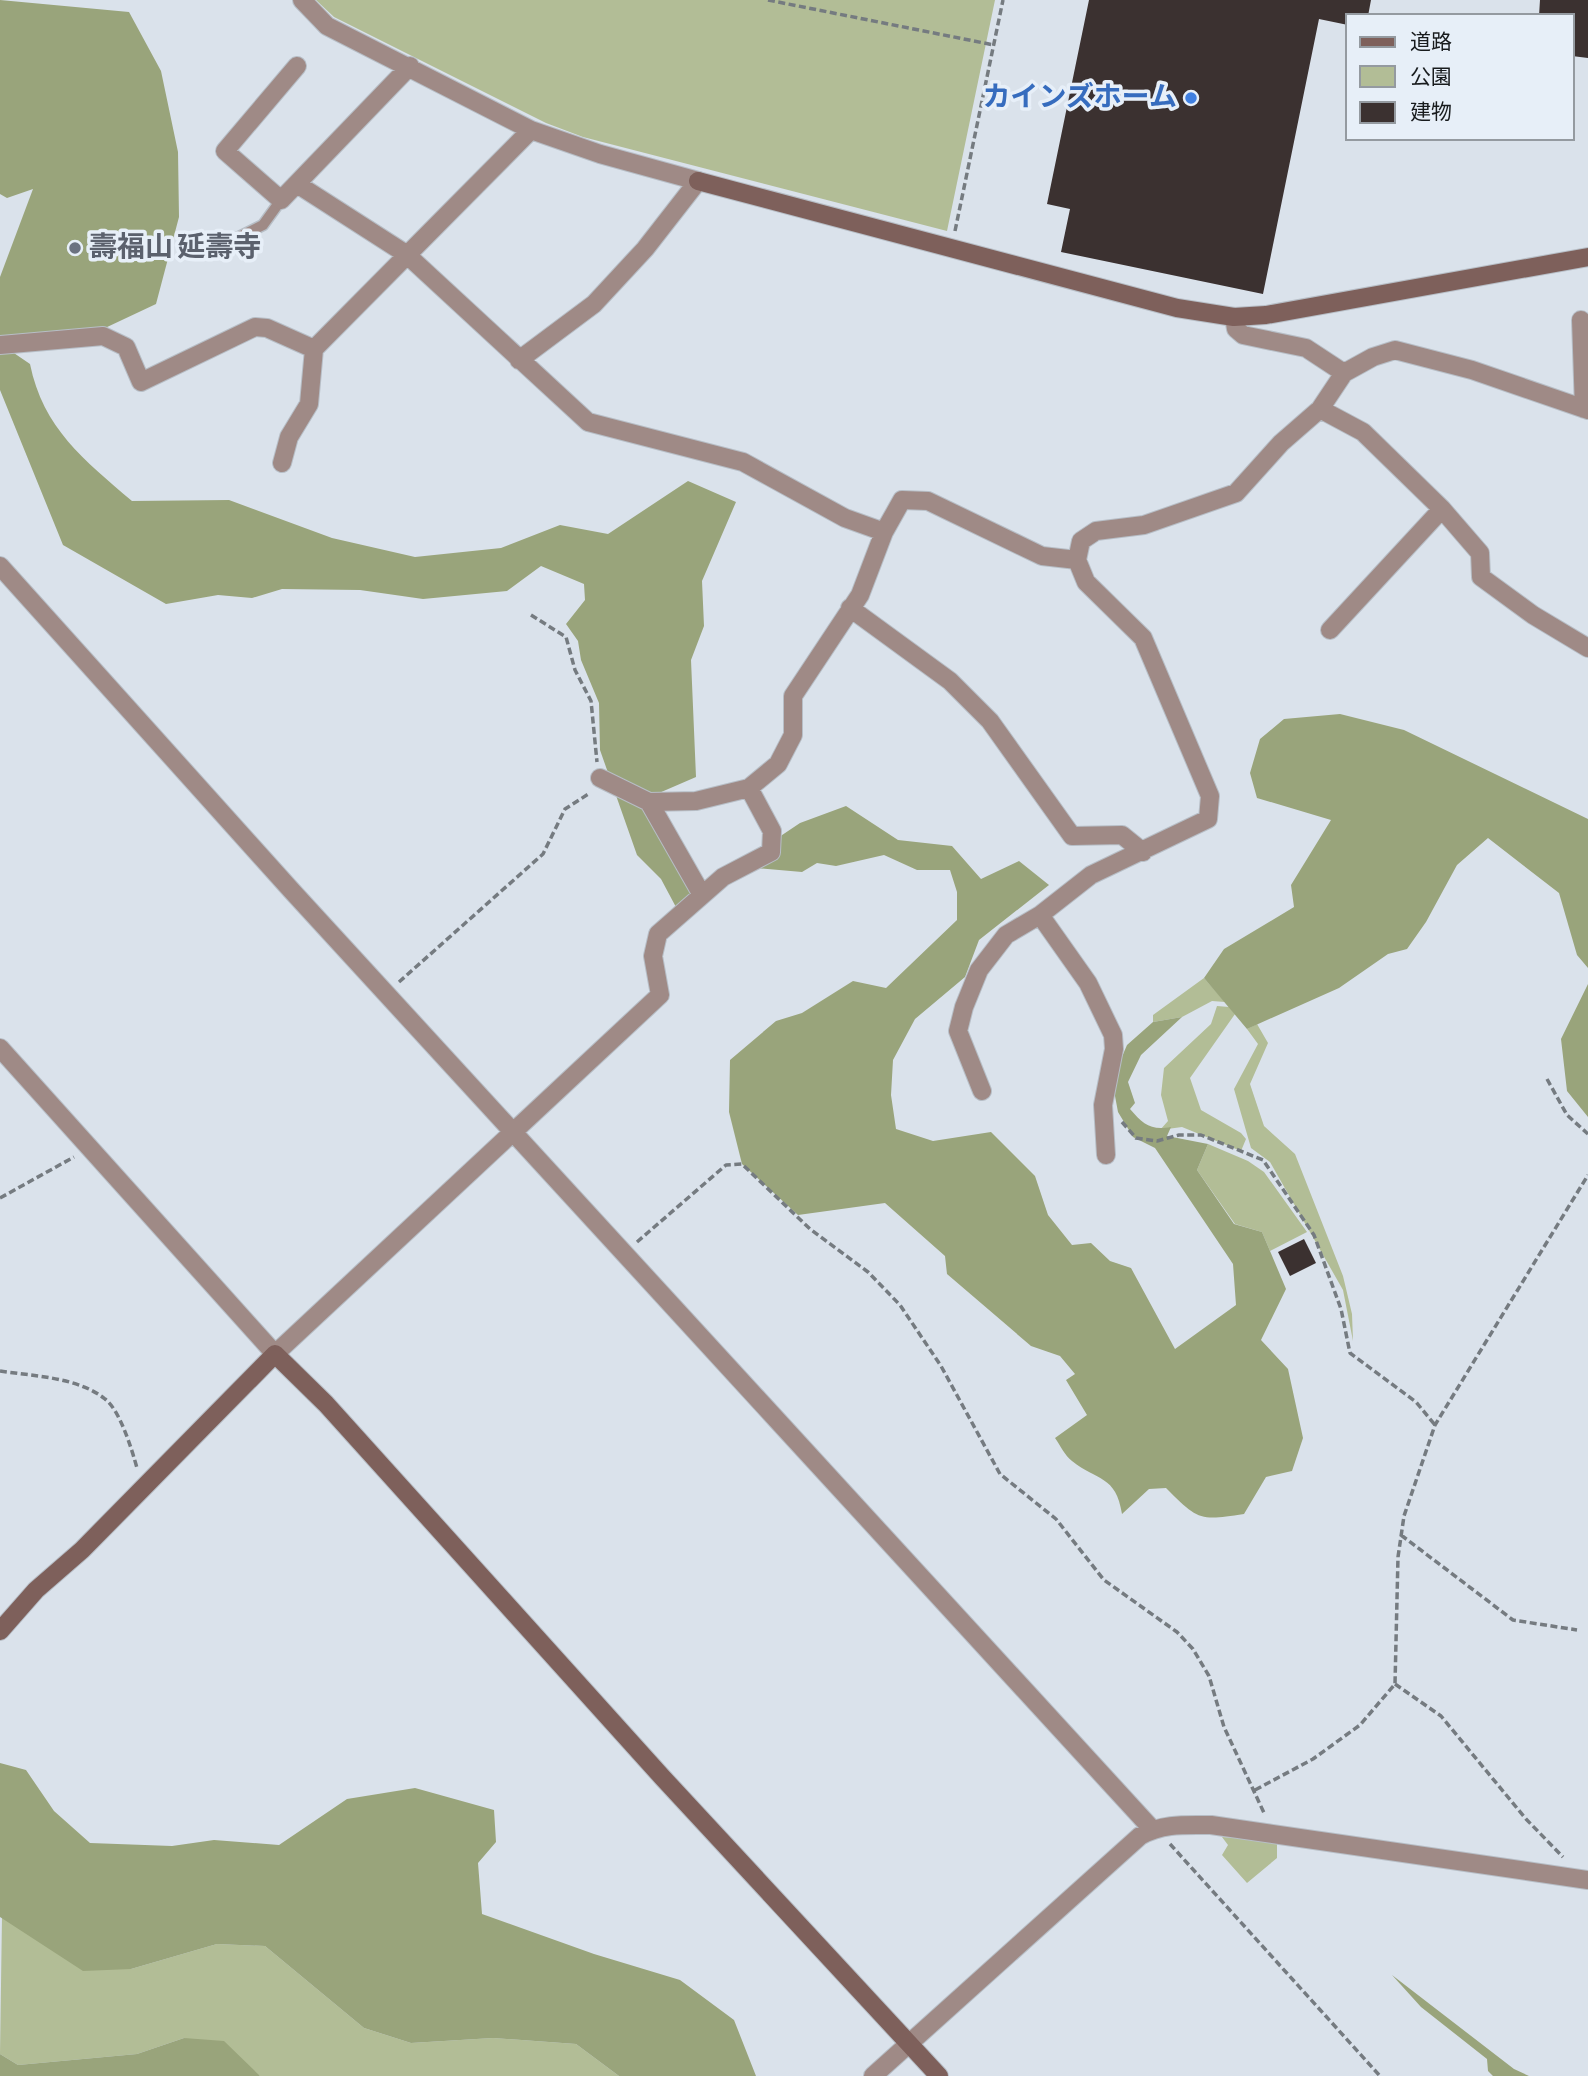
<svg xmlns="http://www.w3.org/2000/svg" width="1588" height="2076" font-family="'Alegreya Sans','Noto Sans JP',sans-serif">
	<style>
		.green { fill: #b2bd96 }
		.forest { fill: #99a47b }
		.building { fill: #3b3130 }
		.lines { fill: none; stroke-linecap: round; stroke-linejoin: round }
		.lane-casing { stroke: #b7bec6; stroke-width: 13 }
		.street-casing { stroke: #b7bec6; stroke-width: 20 }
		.secondary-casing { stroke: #b7bec6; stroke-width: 20 }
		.path { stroke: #757b80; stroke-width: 3.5; stroke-dasharray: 7 3.5; stroke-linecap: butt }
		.lane { stroke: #9f8a86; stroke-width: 10 }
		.street { stroke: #9f8a86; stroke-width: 18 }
		.secondary { stroke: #7e605b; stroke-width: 18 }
		.shop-dot { fill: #3f7fe0; stroke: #e7eff8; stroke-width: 2.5 }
		.worship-dot { fill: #6b7280; stroke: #e7eff8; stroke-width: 2.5 }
		.labels { text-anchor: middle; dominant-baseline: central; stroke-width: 7; stroke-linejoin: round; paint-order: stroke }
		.shop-label { font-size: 28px; font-weight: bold; fill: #366cbe; stroke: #e7eff8; text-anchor: end }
		.worship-label { font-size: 28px; font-weight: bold; fill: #5b616d; stroke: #e7eff8; text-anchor: start }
	</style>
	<rect width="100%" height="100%" fill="#dae2eb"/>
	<path class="green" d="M316,0H995L947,231L583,137L546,123L334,17Z
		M1204,978L1225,1002L1212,1001L1182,1017L1153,1022V1015Z
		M1217,1006L1229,1007L1235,1014L1190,1078L1201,1110L1241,1133L1246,1139L1241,1151L1182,1127L1160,1130L1168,1121L1161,1095L1164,1068L1211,1024Z
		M1257,1024L1268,1043L1250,1084L1264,1126L1295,1154L1343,1276L1352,1314L1353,1341L1343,1290L1270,1162L1251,1148L1234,1089L1258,1044L1247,1029Z
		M1208,1144L1248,1161L1264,1172L1307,1232L1270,1251L1262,1232L1235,1224L1197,1170Z
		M1222,1837L1277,1841V1858L1247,1883L1222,1855L1228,1845Z
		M2,1916L131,1969L217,1944L265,1946L364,2028L411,2043L493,2038L576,2044L619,2076H260L184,2038L137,2054L18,2065L0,2054Z"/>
	<path class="forest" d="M0,0L129,12L161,71L178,152L179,217L156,304L71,344L8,349L30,364C43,428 84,460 132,501L229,500L332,538L415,557L501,548L560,525L608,534L688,481L736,502L702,581L704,626L691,660L696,777L659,793L649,814L693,895L677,909L661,879L637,855L600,750L599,703L581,660L578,641L566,624L585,600L584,584L541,566L507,591L423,599L360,590L282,589L252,598L218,595L166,604L63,545L0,390V277L33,189L7,198L0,194Z
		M1340,714L1404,730L1588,819V968L1577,955L1559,893L1488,838L1457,865L1426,922L1407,949L1388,954L1339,988L1247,1029L1204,978L1224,949L1294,907L1291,885L1331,820L1257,798L1250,773L1260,739L1284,719Z
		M846,806L898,840L952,846L981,879L1019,861L1049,885L979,940L965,977L915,1019L893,1060L891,1095L896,1129L933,1141L991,1132L1035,1176L1048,1215L1072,1245L1091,1243L1110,1261L1131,1268L1175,1349L1236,1305L1233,1264L1155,1148L1133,1137L1118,1112L1112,1080L1127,1045L1153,1022L1182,1017L1141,1055L1128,1082L1135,1103L1130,1109C1143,1124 1151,1131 1171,1127L1167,1136L1208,1144L1197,1170L1234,1224L1262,1232L1286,1289L1261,1340L1288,1369L1303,1438L1292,1471L1266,1477L1244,1514C1199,1521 1198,1520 1166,1488L1149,1489L1122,1514C1116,1475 1097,1481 1072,1461C1065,1456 1060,1445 1055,1438L1087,1415L1066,1380L1075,1374L1060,1356L1031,1346L947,1274L945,1256L885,1203L798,1215L742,1164L729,1112L730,1060L776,1021L802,1013L853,981L886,988L957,920V892L950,870H917L884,855L836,866L817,863L802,872L755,868L751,856L800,823Z
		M1588,984V1117L1567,1091L1561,1039Z
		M0,1763L26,1770L54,1811L90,1843L172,1846L214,1840L279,1845L347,1799L415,1788L494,1810L496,1842L478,1863L482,1914L594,1954L680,1980L734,2020L756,2076H619L576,2044L493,2038L411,2043L364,2028L265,1946L217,1944L131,1969L83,1971L0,1917Z
		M1392,1975L1514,2069L1529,2076H1493L1488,2071L1487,2059L1421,2007Z
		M184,2038L224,2041L260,2076H0V2054L18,2065L137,2054Z"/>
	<path class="building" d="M1089,0H1371L1368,16H1348V25L1319,19L1263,294L1061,252L1070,209L1047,204Z
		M1540,0H1588V58L1572,56V16H1539Z
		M1304,1239L1316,1263L1290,1276L1278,1252Z"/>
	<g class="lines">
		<g class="lane-casing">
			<path id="lane" d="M213,250L263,225L281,200"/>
		</g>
		<g class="street-casing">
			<path id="street" d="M302,0L327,26L531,130L600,154L698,181L645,249L594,304L519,360
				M297,66L225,151L281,200L410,66
				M297,184L406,254L588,422L743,462L845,518L884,532
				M1234,317L1236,329L1243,335L1306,348L1344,373
				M1581,320L1584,409
				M0,345L103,336L126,347L141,382L255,327L267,328L314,349
				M1320,409L1363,432L1442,509L1480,553L1481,577L1533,615L1588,648
				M282,463L289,437L309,404L314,349L531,130
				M0,566L292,891L1152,1829
				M850,608L950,681L990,721L1072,836L1122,835L1143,852
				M1330,630L1442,509
				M600,778L649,802L696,801L749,788L778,764L793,735V696L860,595L884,532L902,500L928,501L1042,556L1077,560
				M649,802L702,895
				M0,1048L275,1354L660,995L653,956L658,934L723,877L771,852L772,831L749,788
				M982,1091L958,1031L964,1007L979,970L1006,935L1040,915
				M1106,1155L1103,1105L1114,1049L1113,1035L1088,983L1040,915L1091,875L1208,819L1210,796L1143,638L1086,582L1077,560L1081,541L1096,531L1144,525L1236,493L1281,443L1320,409L1344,373L1373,357L1395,350L1472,370L1588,410
				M873,2076L1140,1836C1163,1823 1186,1825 1211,1825L1588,1880"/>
		</g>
		<g class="secondary-casing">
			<path id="secondary" d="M698,181L1177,308L1234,317L1266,315L1588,257
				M0,1631L36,1590L82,1550L275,1354L326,1404L663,1778L939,2076"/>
		</g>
		<path class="path" d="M768,0L994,45
			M955,231L1003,0
			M531,615L566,637L575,670L591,701L597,762
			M399,982L543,854L565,809L590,793
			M1547,1079L1567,1115L1588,1134
			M1122,1122L1136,1138L1157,1141L1179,1135H1201L1263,1160L1314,1235L1341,1309L1350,1353L1416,1402L1435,1425
			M0,1198L74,1157
			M637,1242L726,1165L742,1164L810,1229L868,1272L900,1305L941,1366L1000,1474L1056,1519L1104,1580L1177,1632L1193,1649L1209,1676L1224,1727L1265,1815
			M0,1371C33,1376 78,1377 105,1399C120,1410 132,1450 137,1468
			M1401,1535L1513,1620L1577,1630
			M1395,1684L1441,1716L1526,1819L1563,1857
			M1255,1790L1313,1759L1360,1725L1395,1684L1398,1557L1404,1516L1435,1425L1588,1175
			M1170,1844L1380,2076"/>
		<use href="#lane" class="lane"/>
		<use href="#street" class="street"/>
		<use href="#secondary" class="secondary"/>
	</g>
	<circle class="shop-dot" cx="1191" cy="98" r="7"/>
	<circle class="worship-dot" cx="75" cy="248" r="7"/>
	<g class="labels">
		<g class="shop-label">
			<text x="1177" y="98">カインズホーム</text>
		</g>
		<g class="worship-label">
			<text x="89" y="248">壽福山 延壽寺</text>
		</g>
	</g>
	<rect x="1346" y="14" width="228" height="126" fill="#e7eff8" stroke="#949aa0" stroke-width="2"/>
	<rect x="1360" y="37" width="35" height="10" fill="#7e605b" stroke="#949aa0" stroke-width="2"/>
	<text x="1410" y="49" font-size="21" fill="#181b1d">道路</text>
	<rect x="1360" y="66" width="35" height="21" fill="#b2bd96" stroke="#949aa0" stroke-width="2"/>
	<text x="1410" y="84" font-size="21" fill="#181b1d">公園</text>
	<rect x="1360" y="102" width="35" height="21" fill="#3b3130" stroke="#949aa0" stroke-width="2"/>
	<text x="1410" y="119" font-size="21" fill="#181b1d">建物</text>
</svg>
